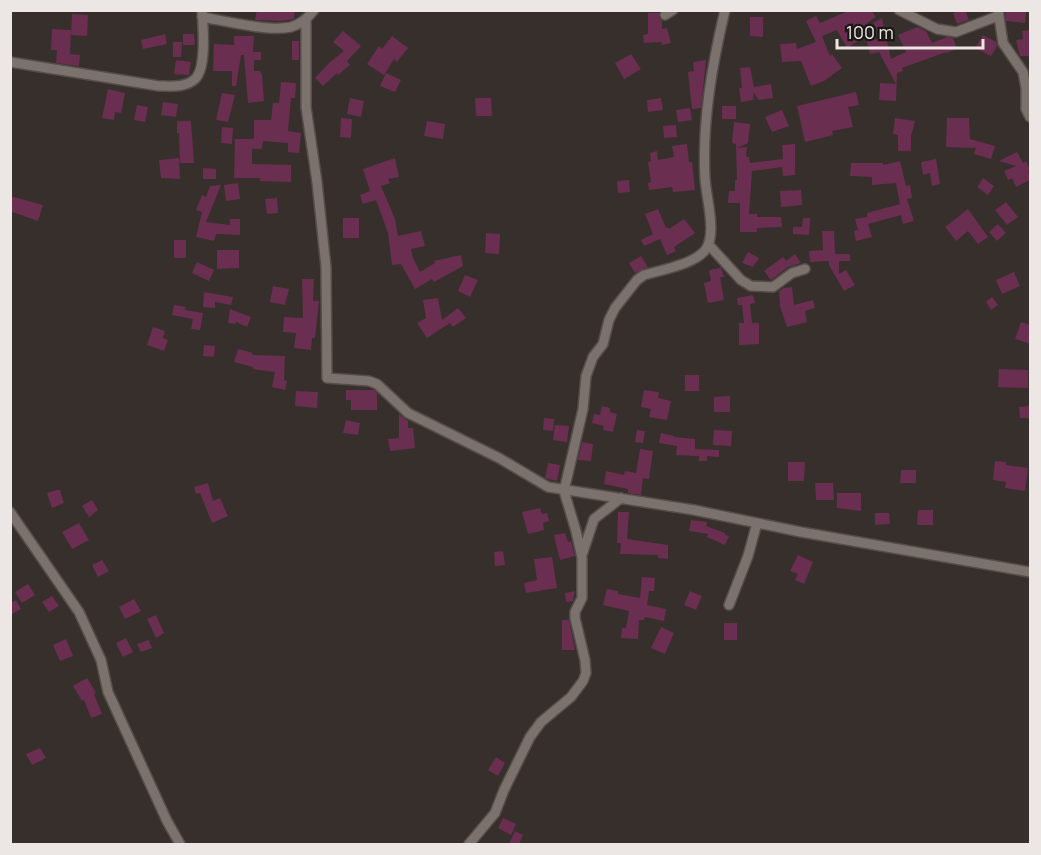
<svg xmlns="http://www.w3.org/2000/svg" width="1041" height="855" font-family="Manrope,sans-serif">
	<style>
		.building { fill: #6a2e51 }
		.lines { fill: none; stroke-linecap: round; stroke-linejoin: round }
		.minor-casing { stroke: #544d49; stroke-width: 12 }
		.minor { stroke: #7b726d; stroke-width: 9 }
	</style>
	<rect width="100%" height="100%" fill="#372f2b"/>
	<path class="building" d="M257,10H295L294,19L282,21L255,20Z
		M851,10H871L876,17L855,32L860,40L847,48L837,30L822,36L830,56L832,54L842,68L824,81L811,86L801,61L782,62L780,44L796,43L797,49L816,42L806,21L816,16L820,23Z
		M962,10H965L969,20L957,24L953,13Z
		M1005,10H1026L1025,23L1006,21Z
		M648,13H659V18L662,21V29L667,28L671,43L662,45L661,42L644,43L643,35L648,34Z
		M72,14L88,15L87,36L71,35Z
		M750,17H763V37L750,36Z
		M882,18L891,59L906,52L898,35L917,27L926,31L932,43L947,37L953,38L957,49L946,53V52L902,68L903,71L897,73L896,101L879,100L880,83L896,84L879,52L870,54L867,41L883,38L873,23Z
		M52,29L71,30L70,54L80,55L79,66L56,63L57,50H51Z
		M1030,30V56H1020L1016,40L1023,39L1022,31Z
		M343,31L361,46L347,61L350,65L338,75L337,73L323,86L315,78L329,63L344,51L333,42Z
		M165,34L167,44L143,49L141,40Z
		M183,34H194L195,45H183Z
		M983,35L996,42L997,46L991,56L975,48Z
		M234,36H254L253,52H261V60H254V71H260L262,75L264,101L248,103L244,55H241L236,86H232V71H213L214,44L234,45Z
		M392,36L408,48L397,62L394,59L384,75L367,64L379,46L382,49Z
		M292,41H299V60H292Z
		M173,42H182L181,57H173Z
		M631,54L641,69L624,79L615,63Z
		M176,60L191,62L189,75L174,74Z
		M706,60L701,108L692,109L688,72L694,71L693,62Z
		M750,67L754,87L771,84L773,98L758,100L754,92L753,100L741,102L739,88H742L740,68Z
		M386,73L401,80L395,92L380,86Z
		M281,82L296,83L295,98H291L288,131L301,133L299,153L288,152V143L263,141L262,149H252V164L291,165V182L260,181V178H234L235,139H254V120H271L273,103H279Z
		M108,89L125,93L121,113L115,112L114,120L102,118Z
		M856,92L859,105L848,107L853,127L832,131L833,135L805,142L797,106Z
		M222,93L235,95L228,122L216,120Z
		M350,98L364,101L361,117L347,114Z
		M475,98H491L492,116H476Z
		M661,98L663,110L648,112L647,100Z
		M163,102L178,104L176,117L161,115Z
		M137,105L148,107L145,122L134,120Z
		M722,106H736V119H722Z
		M690,108L692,120L678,122L676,110Z
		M782,110L789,126L772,132L765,117Z
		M341,118L352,119L351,138L340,137Z
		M895,118L915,121L911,136V151H898V135L893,134Z
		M947,118H969L970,139L995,146L991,159L974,154L976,148L946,147Z
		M177,121H191L194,163H180L179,133H177Z
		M427,121L445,124L443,139L424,136Z
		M734,122L750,124L748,143L737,148L747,147L746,157H749L750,163L783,159L782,145L795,144V175L783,176L782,167L752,171L749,214H757V217H781L782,227L757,228V232H740V203H728L729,191H735V180H737L736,144L732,143Z
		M676,125L677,137L664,138L663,126Z
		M222,127L233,128L232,144L221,143Z
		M687,144L689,162H692L695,190L673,192L672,187L649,190L648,183L651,182L648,162L651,161L650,153L657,151L658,160L674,157L672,146Z
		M1017,152L1023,163L1026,161L1030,170L1028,171L1030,180L1016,187L1012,178L1008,180L1004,171L1016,166L999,161Z
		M179,158L180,179L161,178L159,160Z
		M395,158L399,177L388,179L390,183L381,186L395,219L398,236L421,231L425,246L411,249L413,258L420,272L435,263L434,261L461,255L463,266L434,282L432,279L415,289L401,264L392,265L388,233L376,200L363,204L360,195L370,191L363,169Z
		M936,159L940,184L932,186L930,173L923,175L921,162Z
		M900,161L906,186L910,185L912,198L907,199L914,221L903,224L901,215L868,224L872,237L856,241L854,231L858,230L855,219L867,217V213L900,204L896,183L872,185V177L850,176L851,163H883V165Z
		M203,168L216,169V179H203Z
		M983,178L994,186L988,195L977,187Z
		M629,180L630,192L618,193L617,181Z
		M238,183L240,199L226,201L224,185Z
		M221,185L206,222L230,225V219H240V235L216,234L214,241L196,237L202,212L196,210L202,195L206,197L210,186Z
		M801,190L802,205L781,207L780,191Z
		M10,196L43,205L38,221L10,211Z
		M277,198L278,213L267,214L265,199Z
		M1006,202L1018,217L1007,225L995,210Z
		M658,209L666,228L668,227L669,229L684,219L695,233L674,247L676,251L667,255L660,239L644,246L641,240L653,234L645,214Z
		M968,209L988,237L978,244L968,231L956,241L945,227Z
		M343,218H359V238H343Z
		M803,218H810L809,235L793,234V227H802Z
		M998,224L1006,233L997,241L989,232Z
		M822,231H834L835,254H850V261H839V274L846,270L855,285L844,291L829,265V261L810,262L809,251L823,250Z
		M486,233L500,234L499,254L485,253Z
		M174,240H186V258H174Z
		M217,250H239V268L217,269Z
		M748,252L759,258L753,267L742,263Z
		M795,254L801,263L788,267L771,280L764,271L783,257L786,261Z
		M641,256L648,267L635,273L629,263Z
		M197,262L214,270L209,281L192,273Z
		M721,268L724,277H720L724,300L708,303L704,283L711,281L709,270Z
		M1014,272L1020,286L1002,294L996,280Z
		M465,275L478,280L470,297L458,291Z
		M302,279H314L313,301H319L315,338H312L311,350L294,348L296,333L283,332L284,317L303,318Z
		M273,286L289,289L285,305L270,302Z
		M792,287L794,305L813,300L815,308L805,311L807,322L787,327L780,306L779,291L784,288Z
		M204,292L233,297L231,305L215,302V308L203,307Z
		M753,295L755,303L750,304L752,323H759V344L739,345V323H744L742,305H738L737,298Z
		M992,297L998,305L991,310L986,302Z
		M438,298L442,320L458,308L466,318L453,327L450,323L427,338L417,323L426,318L423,300Z
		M174,305L186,307L185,310L203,313L200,330L191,329L193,319L172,315Z
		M230,309L251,317L247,327L236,322V324L228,323Z
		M1021,322L1030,325V344L1015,339Z
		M153,327L165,331L163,338L168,340L164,351L147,345Z
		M204,345L215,346L214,357L203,356Z
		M238,349L253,353L252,355L285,356L284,380L287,381L285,390L272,387L275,372L253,369V367L234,362Z
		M999,369L1028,370V388L998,387Z
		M685,375H699V391H685Z
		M346,390H374L377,393V410H351V400H346Z
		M644,390L659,392L658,398L671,401L667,420L649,417L651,409L641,407Z
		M296,391L318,392L317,408L295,406Z
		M730,396V412H714V397Z
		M602,406L610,408V412L617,414L613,432L603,430L604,426L592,423L594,414L600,415Z
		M1029,406V418H1020L1019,407Z
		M399,414L408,421V428H413L415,448L390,451L388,439L399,438Z
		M544,418L554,419L553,431L543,430Z
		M346,420L360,423L358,435L343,433Z
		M555,425L569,426L567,442L553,440Z
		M637,430L645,431L643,443L635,442Z
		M714,430L732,431L731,446L713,445Z
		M661,433L674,436V437L695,439V449L719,450V457L707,456V461H699V456L676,455L677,446L659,443Z
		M582,442L593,444L591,461L578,460Z
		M640,449L653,451L649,479L643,478L641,495L628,493V489L604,484L606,471L624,475L625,471L636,473Z
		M995,461L1006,462V465L1028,468L1025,491L1005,488L1006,482L993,480Z
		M788,462H805L804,481H788Z
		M548,463L560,465L557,481L545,478Z
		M901,470H916V483H900Z
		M208,483L213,501L220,498L228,516L212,523L200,493L196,494L194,487Z
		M815,483H833L834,500H816Z
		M57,490H60L64,503L52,508L47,493Z
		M837,493H861V511L837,508Z
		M92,500L98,510L89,517L82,506Z
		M540,508L542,514L547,513L549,521L543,523L544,530L528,534L522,512Z
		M918,510H933V525H917Z
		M618,512H629L627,539L668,545V559L658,558V555L620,554L621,543H617Z
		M875,513H889L890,524L875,525Z
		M691,520L707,522L706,526L725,533V535L729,536L725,545L707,537L708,534L689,531Z
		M79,523L89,540L72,549L62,532Z
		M565,533L568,542L571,541L575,556L560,560L554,535Z
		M503,551L505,565L495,566L494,552Z
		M798,555L813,562L804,584L795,580L798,574L790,571Z
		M552,557L557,588L526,593L524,583L537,580L534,559Z
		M102,560L109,571L98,577L92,565Z
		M642,577L655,578L654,591H649L647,605L666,609L664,621L645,617L644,620H639L638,639L621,638L622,628H626L629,611L603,605L607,589L618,591V594L640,598Z
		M28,584L35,595L22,603L15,592Z
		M575,591L573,601L566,602L565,593Z
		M690,591L702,596L696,610L684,605Z
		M52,596L59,606L49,612L42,602Z
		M134,599L141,611L125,619L119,607Z
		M16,600L21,609L10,615V603Z
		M156,615L164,633L156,638L147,619Z
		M562,620H569L575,650H562Z
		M724,623H737V640H724Z
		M661,627L674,633L665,654L651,648Z
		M126,638L133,652L123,657L116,643Z
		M66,639L73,656L60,661L53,645Z
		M149,640L152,648L141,652L137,644Z
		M87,678L96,693L94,694L102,714L91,718L84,700L82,701L73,686Z
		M40,748L46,758L32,765L26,754Z
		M496,757L505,763L498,776L488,770Z
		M503,818L516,824L511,835L498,828Z
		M515,831L523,835L519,844H509Z"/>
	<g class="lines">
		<g class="minor-casing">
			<path id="minor" d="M899,10L937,29L956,32L998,16
				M998,10L1003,43L1023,72L1026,88V109L1030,117
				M665,15L673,10
				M202,17C225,21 270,32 291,27C301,24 308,18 314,10
				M306,20V107L317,182L326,267L327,378L369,381L377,384L408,413L499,458L548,487L694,510L801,532L1030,572
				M10,62L159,86C171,86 185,88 195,79C207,68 203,26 202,10
				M709,245L741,280L751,286L773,287L792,273L805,269
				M10,512L79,612L101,660L108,692L167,821L180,844
				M582,555L594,519L621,498
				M729,605L748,556L757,523
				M469,844L495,813L504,790L530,737L541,722L571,697L583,681L586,673L585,660L575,618V612L582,598V558L576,531L564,491L583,409L586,376L593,357L603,344L609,320L615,308L637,280L644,275C661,270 696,264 706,249C717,233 706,197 705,178C702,122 712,65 725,10"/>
		</g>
		<use href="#minor" class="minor"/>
	</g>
	<rect width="1041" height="855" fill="none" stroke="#ece7e4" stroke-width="24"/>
	<path d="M837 39v9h146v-9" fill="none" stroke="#ece7e4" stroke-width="3"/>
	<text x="846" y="39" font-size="18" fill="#ece7e4" stroke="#1c1816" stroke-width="4.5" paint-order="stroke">100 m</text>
</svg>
